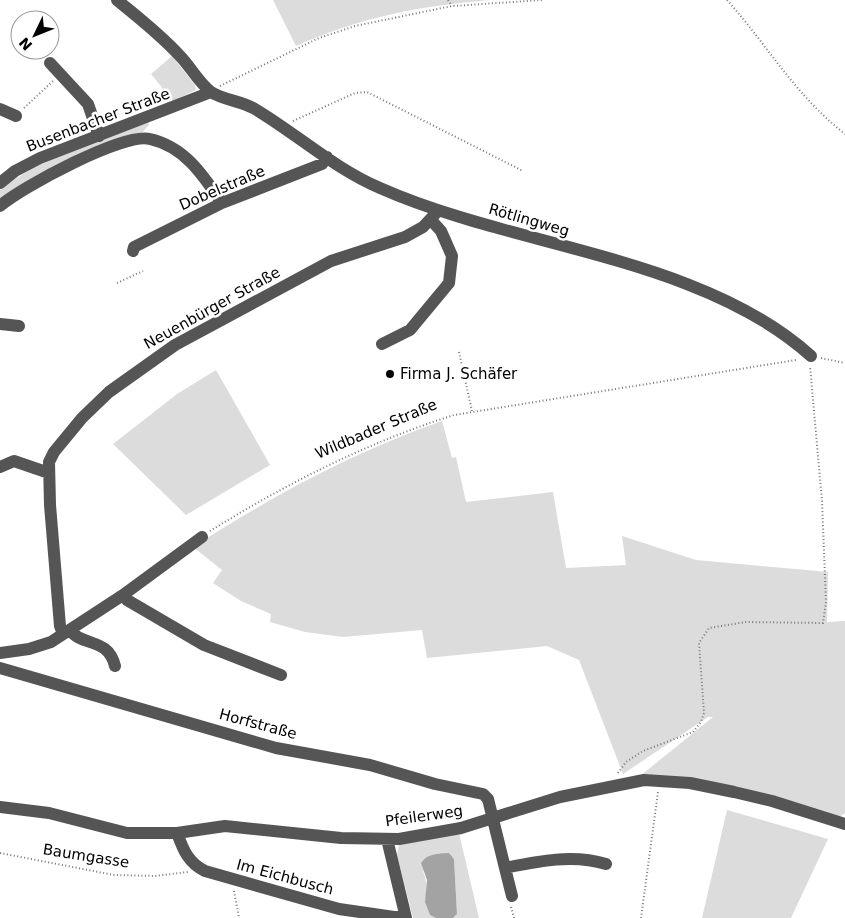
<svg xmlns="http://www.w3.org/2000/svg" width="845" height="918" font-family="'DejaVu Sans',sans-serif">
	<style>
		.green { fill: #dcdcdc }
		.water { fill: #a3a3a3 }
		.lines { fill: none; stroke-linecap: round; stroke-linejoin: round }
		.path { stroke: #777; stroke-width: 2; stroke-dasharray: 1 2.5; stroke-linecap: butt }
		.minor { stroke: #555; stroke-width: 12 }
		.poi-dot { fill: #000; stroke: #fff; stroke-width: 2 }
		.labels { text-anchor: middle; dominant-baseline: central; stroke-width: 5; stroke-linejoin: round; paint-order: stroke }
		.street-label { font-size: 15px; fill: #000; stroke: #fff }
		.poi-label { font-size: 15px; fill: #000; stroke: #fff; text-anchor: start }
	</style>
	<rect width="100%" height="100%" fill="#fff"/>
	<path class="green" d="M273,0H490C419,6 361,17 296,46Z
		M172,56L195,85L196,90L173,101L151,74Z
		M148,121L149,125L140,135L0,201V190C42,157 98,141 148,121Z
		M216,370L270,465L186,515L113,444L177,394Z
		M442,421L452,458L456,457L466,502L553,492L566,568L626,565L622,536L696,560L828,572L827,622L845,621V813L838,818L640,776L713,717H708L623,774L579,660L547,646L427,658L422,630L343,637L305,632L270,622L271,614L241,601L213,583L222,570L193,547C272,496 353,452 442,421Z
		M727,810L828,839L791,918H702Z
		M459,833L479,918H453L457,914L454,859L449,853L423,871C429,885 425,900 430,915L436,918H413L397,855L399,844Z"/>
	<path class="water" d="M449,853L454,859L457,914L453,918H436L430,915L425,902L427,880L421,863C428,853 437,854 449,853Z"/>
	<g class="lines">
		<path class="path" d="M448,0L452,6
			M727,0C768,46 795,95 845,134
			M220,86L319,38L355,26L452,6L543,0
			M24,108L53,81
			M293,121L355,93L367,92L523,171
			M117,283L143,271
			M459,352L472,411
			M821,358L845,363
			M210,531C286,484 368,442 454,415L796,360
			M618,773L626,762L643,751L693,732L701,722L704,713L699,643L709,628L746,622L823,623L826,602L822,501L810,366
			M0,853L114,875L155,876L188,872
			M234,891L239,918
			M511,907L514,918
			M641,918L658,792"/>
		<path class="minor" d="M117,0C139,18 161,35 180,56C190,66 199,83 211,92C223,100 242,101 255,109C297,134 335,169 380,188C515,248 700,256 811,356
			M50,63L88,104L99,136
			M0,109L16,116
			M0,183L15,171L40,158L211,92
			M0,206C22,187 124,132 150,139C185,147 203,175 222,203
			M133,251L134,247L222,203L322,164L327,157
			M0,324L19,326
			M382,344L410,330L449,283L452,256L441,231L431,220
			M0,467L14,461L49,473
			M123,595L127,600L204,645L281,675
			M70,630C82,647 108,637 115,666
			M63,634L60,626L50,505L49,462L54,452L82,418L109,392L175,345L331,261L405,237L423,227L437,212
			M0,653L29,649L51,642L123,595L202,537
			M0,668L276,748L370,765L435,784L483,794L488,799L505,868C539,861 573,854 606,864
			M0,807L49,813L127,833H177L225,826L341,838L399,839L461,828L560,797L644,780L690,783L734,792L772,801L845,824
			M177,833C183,849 188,863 205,871L339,909L394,917L405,915
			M387,839L406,918
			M505,868L512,896"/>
	</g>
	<circle class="poi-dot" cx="390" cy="374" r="5"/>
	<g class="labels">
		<g class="street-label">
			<text transform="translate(98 120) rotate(-21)">Busenbacher Straße</text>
			<text transform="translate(222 188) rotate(-23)">Dobelstraße</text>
			<text transform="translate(529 220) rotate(16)">Rötlingweg</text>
			<text transform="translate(212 308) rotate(-29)">Neuenbürger Straße</text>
			<text transform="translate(376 429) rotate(-23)">Wildbader Straße</text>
			<text transform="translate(258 724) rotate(15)">Horfstraße</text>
			<text transform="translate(424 816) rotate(-8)">Pfeilerweg</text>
			<text transform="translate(86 856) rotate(9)">Baumgasse</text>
			<text transform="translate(285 877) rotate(15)">Im Eichbusch</text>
		</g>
		<g class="poi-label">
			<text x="400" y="374">Firma J. Schäfer</text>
		</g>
	</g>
	<g transform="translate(35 35) rotate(227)"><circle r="24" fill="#ffffff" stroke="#999999"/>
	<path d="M0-4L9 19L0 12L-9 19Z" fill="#000000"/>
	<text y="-8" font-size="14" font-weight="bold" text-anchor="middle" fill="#000000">N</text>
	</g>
</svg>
